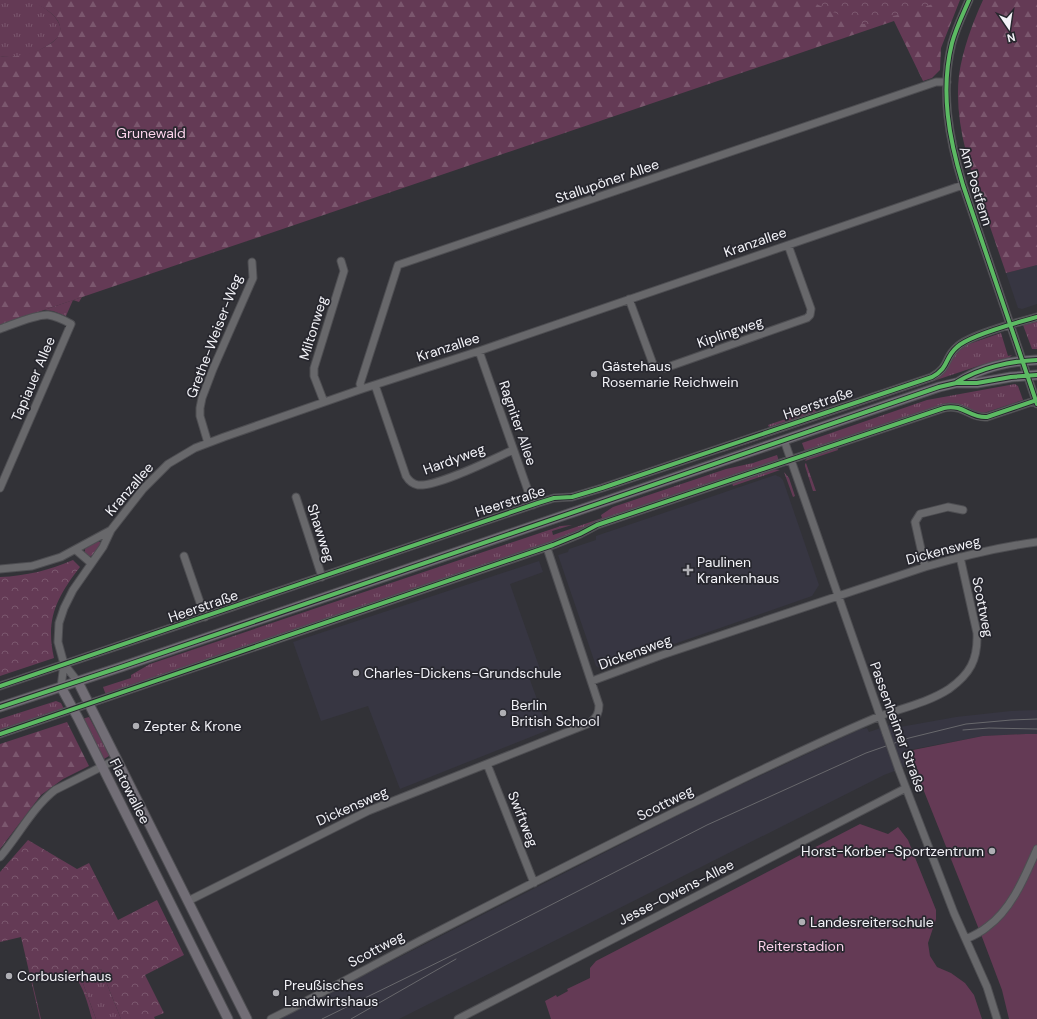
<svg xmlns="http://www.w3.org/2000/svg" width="1037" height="1019" font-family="'DM Sans',sans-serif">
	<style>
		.built { fill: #373642 }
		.grass { fill: url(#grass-tufts) }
		.forest { fill: url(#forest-firs) }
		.park { fill: url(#park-crowns) }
		.pitch { fill: #643a55 }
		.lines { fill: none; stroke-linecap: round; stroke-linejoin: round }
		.minor-casing { stroke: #4e4e52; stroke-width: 9 }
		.major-casing { stroke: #4e4e52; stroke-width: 11 }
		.minor { stroke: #68686b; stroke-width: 7 }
		.major { stroke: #726e76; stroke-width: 9 }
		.tram { stroke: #68686c; stroke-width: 1 }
		.minor-bridge-casing { stroke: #4e4e52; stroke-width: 9; stroke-linecap: butt }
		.minor-bridge { stroke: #68686b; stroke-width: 7 }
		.cycleway-casing { stroke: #27272e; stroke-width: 6 }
		.cycleway { stroke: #5cba63; stroke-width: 4 }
		.poi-dot { fill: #afafb4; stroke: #27272e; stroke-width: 1.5 }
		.labels { text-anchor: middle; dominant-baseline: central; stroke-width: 3.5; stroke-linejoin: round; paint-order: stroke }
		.park-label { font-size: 14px; fill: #fad2ea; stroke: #27272e }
		.street-label { font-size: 14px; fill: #f3f3f8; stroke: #27272e }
		.poi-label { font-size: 14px; fill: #f3f3f8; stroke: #27272e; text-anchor: start }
	</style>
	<defs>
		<pattern id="grass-tufts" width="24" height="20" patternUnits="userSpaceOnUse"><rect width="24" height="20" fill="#643a55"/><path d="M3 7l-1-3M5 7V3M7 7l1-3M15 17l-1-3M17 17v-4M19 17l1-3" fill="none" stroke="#7b576e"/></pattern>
		<pattern id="forest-firs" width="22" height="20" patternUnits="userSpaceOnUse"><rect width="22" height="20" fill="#643a55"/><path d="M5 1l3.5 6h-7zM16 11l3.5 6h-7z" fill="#7b576e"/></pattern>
		<pattern id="park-crowns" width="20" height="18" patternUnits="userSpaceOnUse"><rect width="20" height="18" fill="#643a55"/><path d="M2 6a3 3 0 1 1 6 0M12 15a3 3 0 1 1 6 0" fill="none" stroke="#7b576e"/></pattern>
	</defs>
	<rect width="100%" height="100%" fill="#323237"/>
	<path class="built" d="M1037,265V304L1022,309L1018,308L1006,273Z
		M775,475L780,477L783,480L819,585L812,596L602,669L596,666L558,555L568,552L569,549L596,540V536Z
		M539,561L543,572L510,584L541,672L529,677L548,730L400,789L368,706L321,721L293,642Z
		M1037,710V734H1026L983,736L909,750L913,764L884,775L399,1019H278L708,800L861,729L867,728L869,732L898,722L900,727L956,717L1011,711Z"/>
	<path class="grass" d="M0,0C9,0 19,0 28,0C42,4 73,24 55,40C42,52 17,60 0,56Z
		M82,297L79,302L73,300L66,316L53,311L44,310Z
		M1037,320V349H1032L1023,325Z
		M1001,333L1008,356L1012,355L1008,359L981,365L723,452L722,450L946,370L954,354L963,346Z
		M1015,384L1018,386L1023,400L984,413H981L942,405L805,451L802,443L927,400Z
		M815,409L816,412L769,427L768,425Z
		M837,447L838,450L805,461L808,457Z
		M777,455L779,461L569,537L106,695L103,687L131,678V675L150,664L543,532L561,526L572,525L552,531L553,535L602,518L601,515L613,507L726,469L753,463Z
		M806,463L816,491H813L805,466V464Z
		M772,469L780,470L733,486L732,483Z
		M784,472L789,478L795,496L793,497Z
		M56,701L61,703L64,709L0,731V719Z
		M89,717L109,754V756L104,759L82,719Z
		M101,969L121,1019H96L81,978Z"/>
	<path class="forest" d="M26,0H960L941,48L940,70L932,78L923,81L894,21L0,325V56C15,59 44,51 55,40C73,21 40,4 26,0Z
		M983,0H1037V265L1006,273C998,250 990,227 982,203C968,162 954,120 959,75C963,49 972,24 983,0Z
		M67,722L89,766L63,779L41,795L0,849V744Z"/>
	<path class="park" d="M808,0H944L907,13L884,18L872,24H858Z
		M96,541L100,542V545L93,555L89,557L85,553V549Z
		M73,560L80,567C57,597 45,619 54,658L0,676V577C26,576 50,570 73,560Z
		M28,840L77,869L89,863L118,920L157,900L184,955L145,975L164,1013L154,1017L155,1019H121L101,969L81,978L96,1019H92C89,1008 82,979 71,975C63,972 40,979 32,981L41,1019H40L21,937L0,942V872Z"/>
	<path class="pitch" d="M1026,734H1037V1019H1009L1002,990L982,937L908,751L983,736Z
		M860,824L888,834L898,827L908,840L936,910V919L928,943L930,956L937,967L951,973L965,983L974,995L982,1019H551L545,1001L556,995L557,997L568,991L567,989L590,978V968L596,961Z"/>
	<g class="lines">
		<g class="minor-casing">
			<path id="minor" d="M969,0C963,14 956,28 952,43C940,91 949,139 963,185L1037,404
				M629,299L653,364L659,368H665L807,318L810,315L811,309L788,245
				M0,329C12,325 36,314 48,315C56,316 64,320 71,324L0,488
				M479,351L533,505
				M375,385L406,476C409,481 412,484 418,485C437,487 493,459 513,450
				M362,389L360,384L398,265L936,82H947
				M324,402L314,376V368L344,271L341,261
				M784,440L886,733
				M208,443L200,416V408L202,398L213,369L253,278L252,262
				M296,497L322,577
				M76,550L91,563
				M184,556L205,617
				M925,567L915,522L920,514L948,507L963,510
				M0,569L32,566L61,557L111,530
				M64,664L78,682
				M592,681L662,655L925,567C962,556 999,547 1037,542
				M0,686L538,503L554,498L572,497L602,488L932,377C950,367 944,358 957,347C969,335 1019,322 1037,317
				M61,687L64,664L58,642L59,623L64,608L73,590L103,547L111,530L143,489L168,464L195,448L224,437L362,389L479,351L963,185
				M0,734L553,545L580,534L597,525L944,408C948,407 953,407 958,408C968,411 975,418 987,417L1037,400
				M487,764L534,883
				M899,770L954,913L987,987L997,1019
				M0,857C19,835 32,808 55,790L117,759
				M188,901L368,811L590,723C597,717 599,713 599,705L547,548
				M966,939C973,936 981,932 987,927C1012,909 1025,876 1037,849
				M271,1019C323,993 373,965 425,938C528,885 633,832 738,781C784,759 832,736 880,716C903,708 929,702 949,689C970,674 978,660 977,633L960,557
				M458,1019L906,788"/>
		</g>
		<g class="major-casing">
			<path id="major" d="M957,383C980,368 1009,361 1037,360
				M78,682L247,1019
				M61,687L78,718L228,1019
				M0,707L121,667L939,387L956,383H977L1011,377L1037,375"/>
		</g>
		<use href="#minor" class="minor"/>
		<use href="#major" class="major"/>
		<path class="tram" d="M963,730L989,728L1037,729
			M322,1019L459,952L707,825L866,753L909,738L966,724L1011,720L1037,719
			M351,1019L456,959"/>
		<g class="minor-bridge-casing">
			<path id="minor-bridge" d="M886,733L899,770"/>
		</g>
		<use href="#minor-bridge" class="minor-bridge"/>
		<g class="cycleway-casing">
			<path id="cycleway" d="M969,0C963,14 956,28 952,43C940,91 949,139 963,185L1037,404
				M957,382C980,368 1010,361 1037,360
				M0,686L538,503L554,498L572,497L602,488L932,377C950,367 944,358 957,347C969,335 1019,322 1037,317
				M0,707L121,667L939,387L956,383H977L1011,377L1037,375
				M0,734L553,545L580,534L597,525L944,408C948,407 953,407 958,408C968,411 975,418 987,417L1037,400"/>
		</g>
		<use href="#cycleway" class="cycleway"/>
	</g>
	<g class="poi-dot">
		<circle cx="594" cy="374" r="4"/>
		<path d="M686 564h4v4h4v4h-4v4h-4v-4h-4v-4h4z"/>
		<circle cx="356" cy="673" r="4"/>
		<circle cx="503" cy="713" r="4"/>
		<circle cx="136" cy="726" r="4"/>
		<circle cx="992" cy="851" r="4"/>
		<circle cx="802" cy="922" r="4"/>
		<circle cx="9" cy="976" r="4"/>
		<circle cx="276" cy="993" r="4"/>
	</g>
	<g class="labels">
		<g class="park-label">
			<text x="151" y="133">Grunewald</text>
			<text x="801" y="946">Reiterstadion</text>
		</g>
		<g class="street-label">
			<text transform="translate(607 181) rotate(-19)">Stallupöner Allee</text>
			<text transform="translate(976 186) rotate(73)">Am Postfenn</text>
			<text transform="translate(755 242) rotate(-19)">Kranzallee</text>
			<text transform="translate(313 328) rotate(-73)">Miltonweg</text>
			<text transform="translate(730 332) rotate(-19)">Kiplingweg</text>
			<text transform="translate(214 336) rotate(-69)">Grethe-Weiser-Weg</text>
			<text transform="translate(448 347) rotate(-18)">Kranzallee</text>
			<text transform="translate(33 379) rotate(-67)">Tapiauer Allee</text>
			<text transform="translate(818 403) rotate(-19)">Heerstraße</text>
			<text transform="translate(518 423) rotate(71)">Ragniter Allee</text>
			<text transform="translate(454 459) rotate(-20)">Hardyweg</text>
			<text transform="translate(129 489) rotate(-49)">Kranzallee</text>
			<text transform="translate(510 501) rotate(-18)">Heerstraße</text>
			<text transform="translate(321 533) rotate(72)">Shawweg</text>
			<text transform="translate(943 550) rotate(-15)">Dickensweg</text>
			<text transform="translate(203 606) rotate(-19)">Heerstraße</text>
			<text transform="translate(983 607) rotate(79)">Scottweg</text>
			<text transform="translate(635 652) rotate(-20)">Dickensweg</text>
			<text transform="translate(898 727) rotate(70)">Passenheimer Straße</text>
			<text transform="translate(130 791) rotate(63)">Flatowallee</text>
			<text transform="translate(665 803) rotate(-27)">Scottweg</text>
			<text transform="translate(352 806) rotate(-24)">Dickensweg</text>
			<text transform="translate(523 819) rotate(68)">Swiftweg</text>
			<text transform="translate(676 892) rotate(-27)">Jesse-Owens-Allee</text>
			<text transform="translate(376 949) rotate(-28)">Scottweg</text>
		</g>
		<g class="poi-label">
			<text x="602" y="366">Gästehaus<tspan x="602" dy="16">Rosemarie Reichwein</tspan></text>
			<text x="697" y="562">Paulinen<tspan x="697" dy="16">Krankenhaus</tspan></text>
			<text x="364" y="673">Charles-Dickens-Grundschule</text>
			<text x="511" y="705">Berlin<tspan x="511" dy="16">British School</tspan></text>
			<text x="144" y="726">Zepter &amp; Krone</text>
			<text x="984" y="851" text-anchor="end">Horst-Korber-Sportzentrum</text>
			<text x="810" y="922">Landesreiterschule</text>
			<text x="17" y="976">Corbusierhaus</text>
			<text x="284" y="985">Preußisches<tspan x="284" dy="16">Landwirtshaus</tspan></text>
		</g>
	</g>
	<g transform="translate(1009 28) rotate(167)" stroke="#27272e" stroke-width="3" paint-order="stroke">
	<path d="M0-3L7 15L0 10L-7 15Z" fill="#f3f3f8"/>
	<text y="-6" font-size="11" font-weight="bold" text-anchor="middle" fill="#f3f3f8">N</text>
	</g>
</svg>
